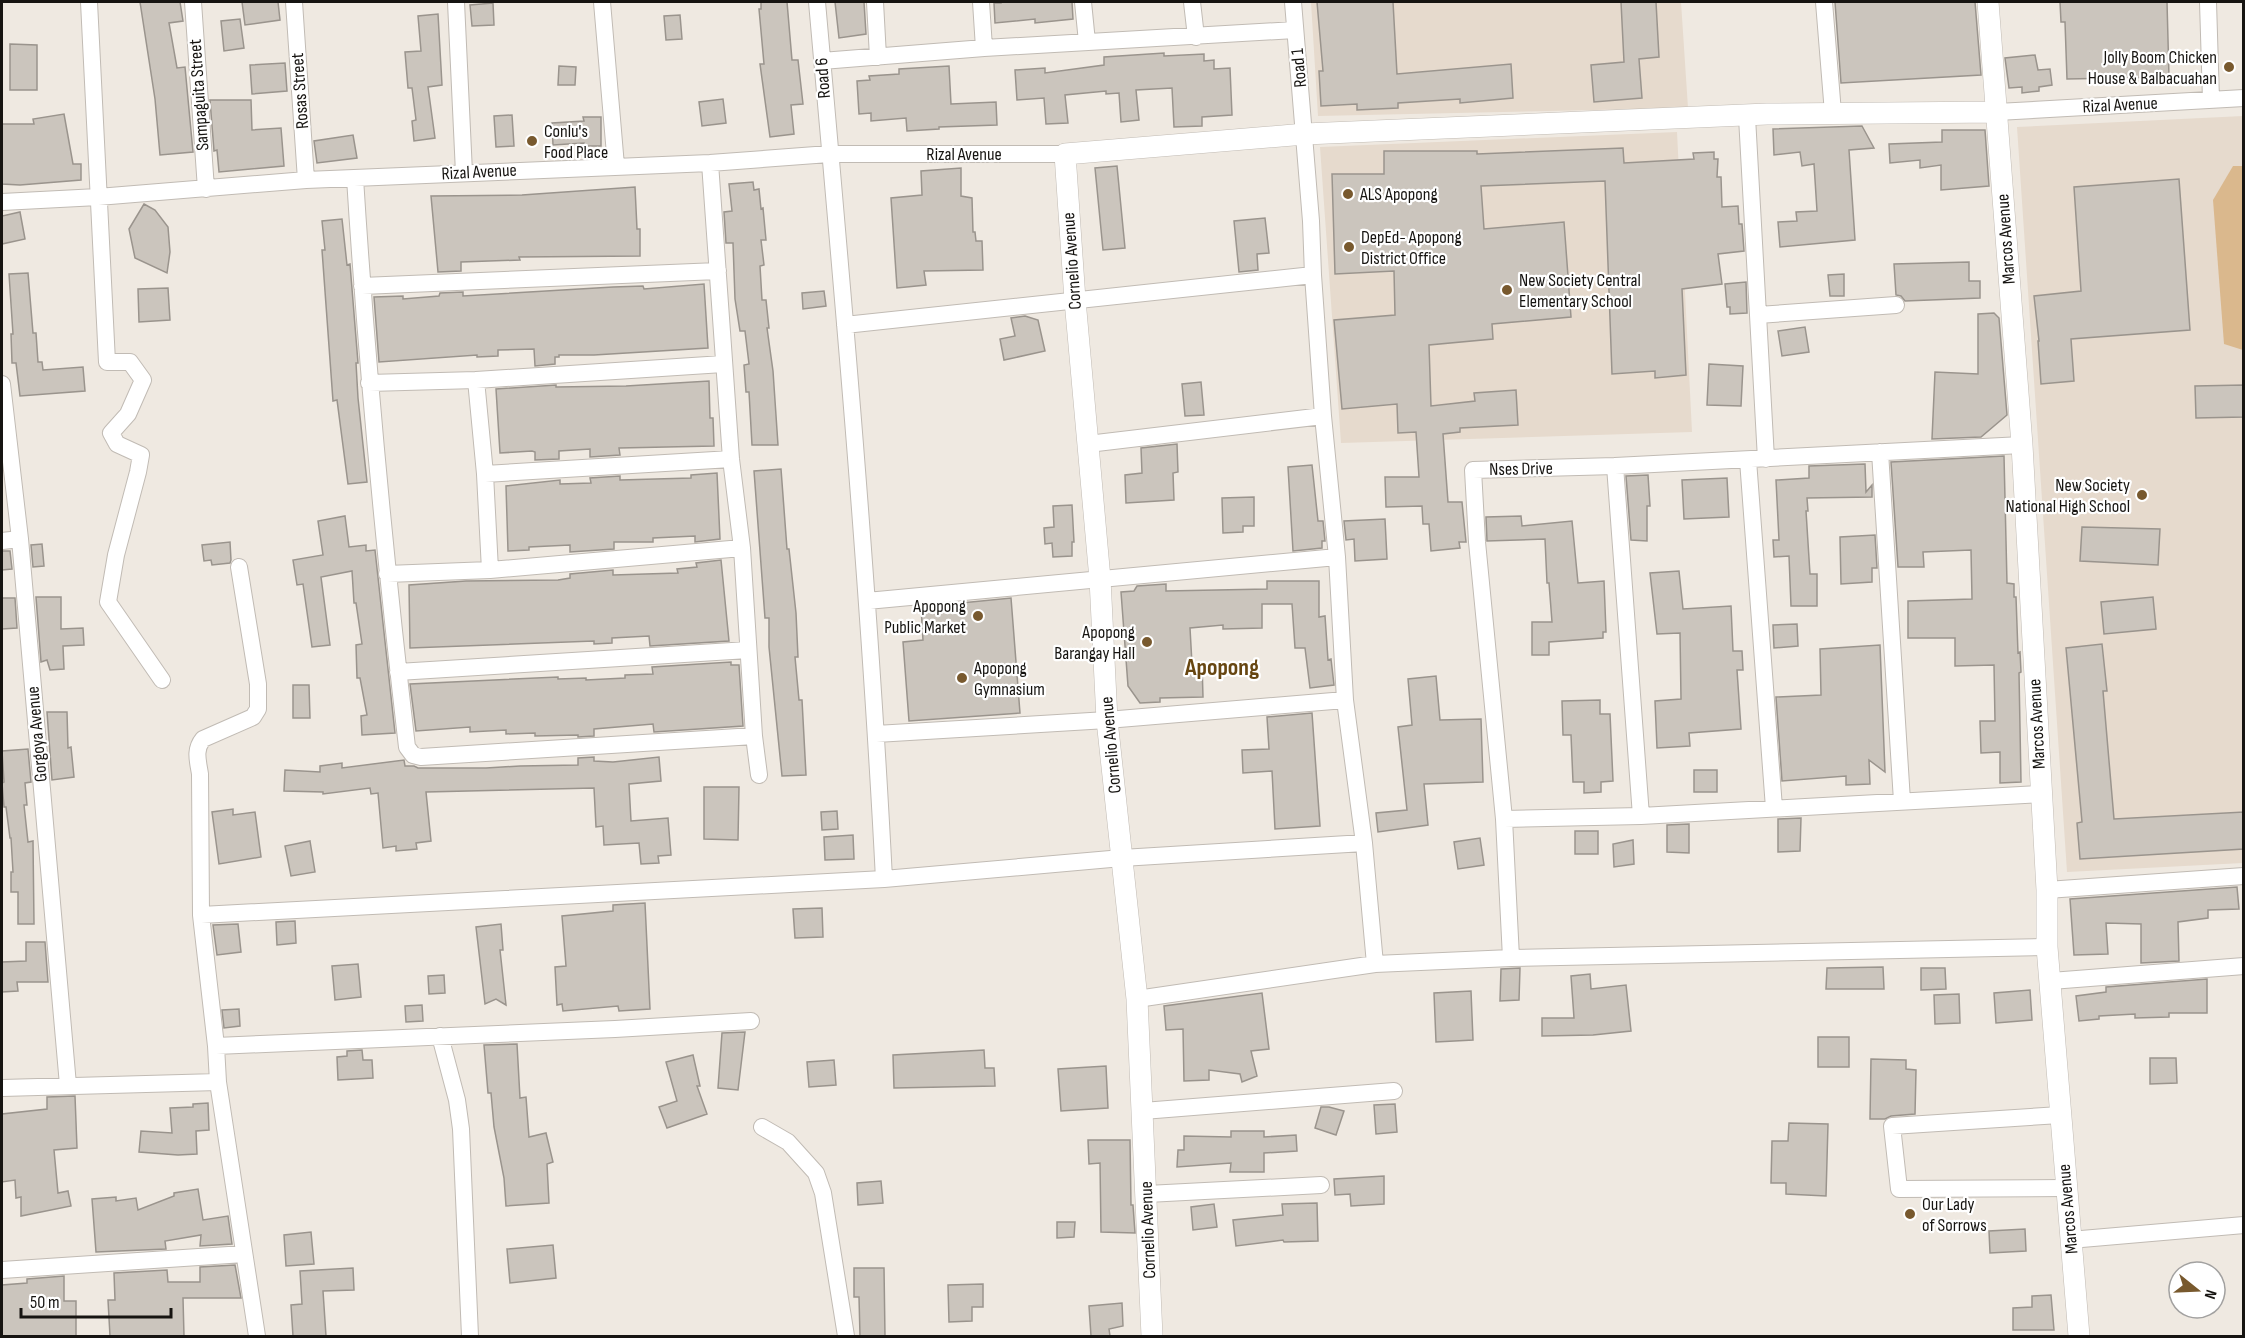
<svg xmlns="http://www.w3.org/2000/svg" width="2245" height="1338" font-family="'Sofia Sans Condensed',sans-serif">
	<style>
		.built { fill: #e6dacd }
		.green { fill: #dab88d }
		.building { fill: #cbc5bd; stroke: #9a948d; stroke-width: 1.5 }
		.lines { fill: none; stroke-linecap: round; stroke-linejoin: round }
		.minor-casing { stroke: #c1bbb4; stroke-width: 18 }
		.tertiary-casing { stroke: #c1bbb4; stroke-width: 22 }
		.minor { stroke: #fff; stroke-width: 16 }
		.tertiary { stroke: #fff; stroke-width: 21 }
		.poi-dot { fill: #78592e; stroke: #fff; stroke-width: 2 }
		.labels { text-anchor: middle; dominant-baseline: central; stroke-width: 4.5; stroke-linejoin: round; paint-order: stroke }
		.poi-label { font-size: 18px; fill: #161411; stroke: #fff; text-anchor: start }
		.street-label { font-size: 18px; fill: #161411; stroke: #fff }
		.district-label { font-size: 24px; font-weight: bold; fill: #674611; stroke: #fff }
	</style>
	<rect width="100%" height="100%" fill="#efe9e1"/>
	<path class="built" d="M1311,2H1681L1688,108L1318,116Z
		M2243,116V863L2067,872L2017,127Z
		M1677,132L1692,432L1341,443L1320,147Z"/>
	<path class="green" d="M2233,166H2243V350L2224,344L2213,200Z"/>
	<path class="building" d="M140,2H180L183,21L169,23L177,68L185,67L193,152L160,155L155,99Z
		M242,2H278L280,20L245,25Z
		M761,2H787L792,60H798L803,104L791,105L794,134L770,137L760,64H764L759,9H761Z
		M835,2H864L866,34L839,38Z
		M1001,2H1072L1073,19L1035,23V19L995,23L994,3H1001Z
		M1317,2H1393L1397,74L1511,64L1513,98L1460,103V99L1398,103V108L1357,110V104L1321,106L1319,71H1323Z
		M1621,2H1656L1659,57L1639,59L1642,98L1594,102L1591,65L1624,62Z
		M1835,2H1975L1981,75L1841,83Z
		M2060,2H2167L2169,77L2067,79L2065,22H2061Z
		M493,3L494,25L472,26L470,5Z
		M438,14L442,85L428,87L435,138L414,141L412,121L416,120L412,88H408L405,52L421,51L418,16Z
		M680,15L682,39L666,40L664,16Z
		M240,19L244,48L224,51L221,21Z
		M10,44L37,45V90H10Z
		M1164,53V56L1204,54V61L1214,60V69L1230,68L1232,115L1202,117V126L1174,127L1172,88L1136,90L1139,120L1121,122L1119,93L1106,94V91L1065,95L1068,123L1046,124L1044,98L1017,100L1015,70L1045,68V73L1104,65V57Z
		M2035,55L2038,70L2050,69L2052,85L2039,87V91L2022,93V87L2009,88L2005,58Z
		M285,63L287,91L252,94L250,65Z
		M559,66L576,67L575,85H558Z
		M949,66L951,104L996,102L997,125L939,127V129L907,131L906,118L871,121V113L859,114L857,81L870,80L869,76L899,74V69Z
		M723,99L726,123L702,126L699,102Z
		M210,100H251L252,130L281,128L284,166L219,172L217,150L214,151Z
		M64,114L73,164H81V180L20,185L2,184V124H34L33,119Z
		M512,115L514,146L496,147L494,116Z
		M583,117H601V146H584V143L553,145L552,123L584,121Z
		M1862,126L1874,148L1849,150L1855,240L1780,247L1778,222L1797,221L1796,212L1817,211L1814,164L1802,166L1800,152L1774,155L1773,129Z
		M1942,130H1985L1989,186L1941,190V165L1920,168V160L1890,163L1889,144L1942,142Z
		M353,135L357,158L317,163L314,141Z
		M1623,148L1624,163L1694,159L1693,153L1714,152V159H1718L1717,177H1721L1722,207L1738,206L1739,224H1742L1744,251L1718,254L1722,284L1682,289L1686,375L1655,378V371L1612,374L1605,181L1481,186L1484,229L1564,222L1571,317L1492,324L1493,339L1429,345L1431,406L1475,401L1474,393L1516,390L1518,425L1460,428V432L1443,434L1448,502H1462L1466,542H1459L1460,548L1431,551L1429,524H1423L1422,506L1386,507L1385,477H1419L1416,432L1398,433L1397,404L1342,409L1334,320L1395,315L1394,271L1335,274L1332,174H1384V151H1477V154Z
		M1117,166L1125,248L1103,250L1095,168Z
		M961,168V196L972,198L973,232H975L976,241H982L983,270L924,271L926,285L897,288L891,198L922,195L921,171Z
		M2179,179L2190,330L2071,339L2074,381L2041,384L2038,341H2039L2034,296L2081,291L2074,187Z
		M753,182L754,190L759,189L761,209L763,208L766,240H761L764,265L760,266L762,300H766L769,328H767L773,371L778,445H752L749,392H746L744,365L749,364L745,331H740L735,299L733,243H726L724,212L732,211L729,184Z
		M635,187L637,229H640V256L519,257L520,260L461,262V271L438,272L431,196L522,195Z
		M144,204L155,210L168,227L170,252L167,273L135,258L129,229Z
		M20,212L25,239L2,244V216Z
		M1265,218L1269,253L1257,254L1258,270L1239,272L1234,221Z
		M342,219L347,265L350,264L358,363H356L358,398L367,482L348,484L337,400L333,401L322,250H325L322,221Z
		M1969,262V281H1980V298L1905,301L1901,296L1896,295L1894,264Z
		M28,273L33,333H36L38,362H42L43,370L83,367L85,391L20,396L16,363H12L11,334H13L9,274Z
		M1844,274V296H1830L1828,275Z
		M1746,282L1747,313L1730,314V307H1727L1725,284Z
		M704,284L708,348L594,355H559V357H555V364L535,366L534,349L498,350V356L477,357V355L379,362L374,297L403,296V299L439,296L440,293L463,292V296L613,287L643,286L644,289Z
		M168,288L170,320L139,322L138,289Z
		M824,291L826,306L803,309L802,293Z
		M1994,313L1999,318L2007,415L1981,437L1932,439L1935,372L1978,374V314Z
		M1025,316L1038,320L1045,351L1004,360L1000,339L1015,336L1011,318Z
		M1805,327L1809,352L1782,356L1778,331Z
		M1709,364L1743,366L1741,406L1707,405Z
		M709,381L710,418H713L714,446L619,448L620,455L590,457V449L559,451V459L535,460V452L532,451L500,453L496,389L556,385V387L626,386Z
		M1201,382L1204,415L1185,416L1182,384Z
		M2244,385V417L2196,418L2195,386Z
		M1177,444L1178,472L1173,473L1174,500L1126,503L1125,475L1142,473L1141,448Z
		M2004,456L2007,583L2014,584V597H2016L2018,653L2020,652L2021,672L2019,673L2021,782L2000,783V752L1981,753L1980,721H1995L1994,665L1955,666V638H1908V601L1972,599L1971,550L1923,552L1924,567H1898L1891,462Z
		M1865,464L1866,492L1872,485V497L1807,498L1808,511H1806L1810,574H1817V606H1791L1789,556L1774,557L1773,540H1779L1776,480L1809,478V466Z
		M1312,465L1318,521H1323L1325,541H1322V548L1293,551L1288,467Z
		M781,469L787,549H789L796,613L798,657H795L799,700H802L806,775L782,776L769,647V618H765L754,471Z
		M717,473L720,539L695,542V536L653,538V542H614V549L570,552V545L529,547V550L508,551L506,486L560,480V484L591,483L590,478L620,476V480L691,478V475Z
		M1648,475L1650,506H1647V541L1631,540L1626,476Z
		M1727,478L1729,517L1684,519L1682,480Z
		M1254,497V526H1243V532L1223,533L1222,498Z
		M1072,505L1074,542H1072V556L1053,557L1052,543L1045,544L1044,528L1054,527L1053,506Z
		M345,516L349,547L366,545V551L375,550L395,733L362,735L361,716L367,715L360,678H357L356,645L362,644L356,603H354L352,571L321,577L330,645L312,647L303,584L297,585L293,560L323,555L318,521Z
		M1521,516L1522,526L1572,521L1578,583L1604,581L1606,632H1603V638L1549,642V655H1532V622H1552L1549,583H1547L1545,539L1487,541L1486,517Z
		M1385,519L1387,559L1355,561L1354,539L1346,540L1344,521Z
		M2082,527L2160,529L2158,565L2080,561Z
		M1875,535L1877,568H1872V582L1841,584L1840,537Z
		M230,542L231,560L230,563L212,565L211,560L204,561L202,545Z
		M42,544L44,566L33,567L31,545Z
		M2,551H10L12,569L2,570Z
		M721,560L729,641L650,646L649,636L612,638V643L594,644V641L410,648L409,585L466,581L558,580L570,578V574L613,570V575L678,573L677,569L697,567L696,563Z
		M1679,571L1683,609L1731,606L1733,651H1742L1743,670H1737L1741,729L1689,733L1690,746L1657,748L1655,701L1681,699L1680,633L1657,634L1650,573Z
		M1267,581H1319V617L1325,616L1328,660L1331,659L1334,685L1310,688L1305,648H1295L1292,604H1262V628L1223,629V625L1190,628L1192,664L1202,663L1203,697L1160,698V702L1140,703L1128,686L1121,592L1134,591L1137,586L1166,584V591L1267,589Z
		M36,597H61V629L83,628L84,645L63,646L64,669L50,670L47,660L41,662Z
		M2153,597L2156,629L2104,634L2101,602Z
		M2,598H15L17,628L2,629Z
		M1011,598L1020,713L909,721L903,642L923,640L921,607Z
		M1797,624L1798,646L1774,648L1773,625Z
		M2102,644L2107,691H2103L2114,819L2244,812V849L2080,859L2077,823L2082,822L2066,648Z
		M1880,645L1885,772L1869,760L1870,784L1846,785V776L1782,781L1776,697L1821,695L1820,649Z
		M731,662V665H739L743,726L654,732L653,724L594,729V736L578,737V735L535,736V733L506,734V730L470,732V727L416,731L410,684L558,677V679L586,678V680L625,678V675L653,674L652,667Z
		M1436,676L1440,720L1481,719L1483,782L1424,784L1428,825L1378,832L1376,813L1407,810L1398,727L1412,725L1408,679Z
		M293,685H309L310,718H293Z
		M1600,700V714H1610L1613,781L1601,782V792L1584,793V782H1573L1571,735H1563L1562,701Z
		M47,712H67L68,748L71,747L74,777L52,780Z
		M1312,713L1320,826L1275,829L1272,771L1243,773L1242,750L1269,749L1267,717Z
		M28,749L31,782L25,783L27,805H24L28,842L33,841L34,924H18V892H11V872H13L11,838H10L6,807H4L2,783L4,782L2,751Z
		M594,757V761L613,762L659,757L661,781L629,784L631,821L668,818L671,855L658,856L659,863L641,864L639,843L604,845L603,826L596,827L594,788L426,792L431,841L416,843L417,849L396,851V846L383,848L378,793L371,794L370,788L323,794V792L284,791L285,770L320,772V766L342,763V768L404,760L405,766H414L418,768H486L520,766L578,765V758Z
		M1694,770H1717V792H1694Z
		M704,787H739L738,840L704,839Z
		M233,809V815L255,812L261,857L219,864L212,812Z
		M837,811L838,829L822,830L821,812Z
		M1801,818L1800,851L1778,852V819Z
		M1689,824V853L1667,852V825Z
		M1575,831H1598V854H1575Z
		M853,835L854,859L825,860L824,837Z
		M1480,838L1484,865L1458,869L1454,842Z
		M1633,840L1634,864L1614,867L1613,844Z
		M310,841L315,872L291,876L285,846Z
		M2237,887L2239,909L2208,910V918L2178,922L2179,961L2141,963V924L2106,923L2108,954L2074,955L2070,899Z
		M645,903L650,1009L619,1011L618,1006L563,1011L562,1004L557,1005L555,967L566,966L562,916L613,911V905Z
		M822,908L823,937L795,938L793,909Z
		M295,921L296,943L277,945L276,922Z
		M238,924L241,952L217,955L213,925Z
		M501,924L503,950H500L506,1005L496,999L485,1004L476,927Z
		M26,942H45L48,982H17L18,991L2,992V962L26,961Z
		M358,964L361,997L335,1000L332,966Z
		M1883,967L1884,989H1826L1827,968Z
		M1520,968L1519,1000L1500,1001L1501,969Z
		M1921,968H1945L1946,989L1921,990Z
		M1590,974L1591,989L1626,985L1631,1031L1593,1035L1542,1036V1018H1574L1571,976Z
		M444,975L445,993L429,994L428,976Z
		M2207,979V1013H2169V1017L2135,1018V1014L2099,1016V1019L2079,1021L2076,996L2106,992V987Z
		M2030,990L2032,1020L1996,1023L1994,993Z
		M1471,991L1473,1040L1436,1042L1434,993Z
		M1262,993L1269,1049L1251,1051L1257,1076L1242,1082L1240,1074L1209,1070V1080L1184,1081L1183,1029L1166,1030L1164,1006Z
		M1959,994L1960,1023L1935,1024L1934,995Z
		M422,1005L423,1021L406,1022L405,1006Z
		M239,1009L240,1026L224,1028L222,1010Z
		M745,1032L738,1090L718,1088L722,1033Z
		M1818,1037H1849V1067H1818Z
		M517,1044L520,1098L526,1097L529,1137L546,1133L553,1162L547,1164L549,1203L506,1206L504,1178L494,1127L491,1093H488L484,1045Z
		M362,1050L363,1060H372L373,1078L338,1080L337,1057L347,1056V1051Z
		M984,1050L985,1068H994L995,1086L894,1088L893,1055Z
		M693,1055L700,1086H697L707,1114L667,1128L659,1107L677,1101L666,1062Z
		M2150,1058H2176L2177,1083L2150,1084Z
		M1871,1059L1906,1060V1069L1916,1070L1915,1114L1891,1116L1885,1119H1870Z
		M834,1060L836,1085L809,1087L807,1062Z
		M1106,1066L1108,1108L1061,1111L1058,1069Z
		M75,1096L77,1148L54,1150L58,1193L68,1191L71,1206L21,1216V1197L16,1198L15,1180L2,1182V1114L47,1109V1097Z
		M208,1103L209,1130L196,1131L197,1154L178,1155L139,1152L141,1131L172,1133L170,1108L193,1107V1104Z
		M1395,1104L1397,1132L1376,1134L1374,1105Z
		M1321,1107H1329L1344,1111L1336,1135L1315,1128Z
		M1789,1123L1828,1124L1826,1196L1786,1194V1183H1771L1772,1141H1788Z
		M1231,1131H1264V1137L1296,1135L1297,1151L1264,1153V1172H1230L1231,1163L1177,1167L1178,1150H1184V1136L1231,1137Z
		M1088,1140H1130L1131,1205H1133L1135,1233L1101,1232L1100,1163L1089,1164Z
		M1384,1176V1204L1351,1206L1350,1194L1335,1195L1334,1179Z
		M881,1181L883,1203L858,1205L857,1183Z
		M198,1189L203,1220L228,1216L232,1244L200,1246L201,1235L165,1241L166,1249L96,1252L92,1199L116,1197V1201L136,1198L138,1210L174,1196V1193Z
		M1317,1203L1318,1241L1284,1242L1283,1240L1236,1246L1233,1220L1283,1215L1282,1204Z
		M1214,1204L1217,1227L1193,1230L1191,1207Z
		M1057,1222H1075L1074,1237L1057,1238Z
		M2025,1229L2026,1251L1990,1253L1989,1231Z
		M311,1232L314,1264L286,1266L284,1235Z
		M553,1245L556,1278L510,1283L507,1249Z
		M235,1265L241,1298H183L184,1336H110L108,1300H115L114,1273L167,1270L168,1282H200V1267Z
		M353,1268L354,1290L323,1291L326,1336H293L291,1305L302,1304L300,1271Z
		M854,1268H884L885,1336H860L859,1297H854Z
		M64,1276V1301H76V1336H2V1285L27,1283V1279Z
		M983,1284V1307H972V1321L949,1322L948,1285Z
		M2051,1295L2054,1330H2013V1308L2032,1307V1296Z
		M1122,1303L1123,1326L1109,1329L1110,1336H1091L1089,1306Z"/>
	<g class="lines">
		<g class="minor-casing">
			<path id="minor" d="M89,2L107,362H130L143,380L128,414L111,433L117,444L141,455L138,472L116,555L108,602L162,680
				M193,2L206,189
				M294,2L306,180
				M456,2L464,173
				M602,2L616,166
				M817,2C843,294 869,586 884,879
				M875,2L878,57
				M981,2L984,48
				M1083,2L1087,42
				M1192,2L1196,37
				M1293,2L1311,221L1313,275L1323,416L1337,557L1345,700L1364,843L1375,964
				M1824,2L1833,113
				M2208,2L2211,100
				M822,61L984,48L1295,30
				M1997,112L2244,98
				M1747,117L1766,459
				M710,163L731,459L742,548L754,736L759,775
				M355,178C367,369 385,558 407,747L413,755L421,757L754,736
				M2,202L98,197L306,180L710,163L829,154H1065
				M362,286L718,271
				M1758,315L1896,305
				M845,325L1313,275
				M476,380L485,474L490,570
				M369,383L476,380L723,364
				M2,384L20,539L68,1085
				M1088,444L1323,416
				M1880,452L1902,801
				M1748,460L1774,808
				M1615,466L1641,816
				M485,474L731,459
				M2,541L20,539
				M239,567L258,684V709L253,717L203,739C194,750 198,761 200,774L201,915L216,1046L218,1082L257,1336
				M387,574L490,570L742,548
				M867,601L1337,557
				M398,672L748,650
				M876,734L1107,720L1345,700
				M1504,819L1641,816L2041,794
				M2047,890L2244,876
				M201,915L884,879L1122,858L1364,843
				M1511,958L1504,819L1477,542L1473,470L1615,466L2022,445
				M2051,981L2244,966
				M1137,999L1375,964L1511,958L2047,947
				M440,1036L457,1100L461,1129L470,1336
				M216,1046L615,1029L751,1021
				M2,1088L218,1082
				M1143,1111L1394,1091
				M2060,1115L1892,1126L1899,1189L2066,1188
				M762,1127L788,1142L816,1173L823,1193L846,1336
				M1147,1194L1321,1185
				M2070,1240L2244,1225
				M2,1270L244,1254"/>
		</g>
		<g class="tertiary-casing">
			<path id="tertiary" d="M1988,2L2022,445L2047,890V947L2079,1336
				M1152,1336L1137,999L1107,720L1100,579L1075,300L1065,154L1305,134L1767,114L1997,112"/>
		</g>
		<use href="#minor" class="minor"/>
		<use href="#tertiary" class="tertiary"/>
	</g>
	<g class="poi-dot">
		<circle cx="2229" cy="67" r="6"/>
		<circle cx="532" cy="141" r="6"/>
		<circle cx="1348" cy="194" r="6"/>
		<circle cx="1349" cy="247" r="6"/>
		<circle cx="1507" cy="290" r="6"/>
		<circle cx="2142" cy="495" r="6"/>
		<circle cx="978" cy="616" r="6"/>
		<circle cx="1147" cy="642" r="6"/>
		<circle cx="962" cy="678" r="6"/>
		<circle cx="1910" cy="1214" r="6"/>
	</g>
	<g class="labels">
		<g class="poi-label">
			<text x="2217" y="57" text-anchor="end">Jolly Boom Chicken<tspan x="2217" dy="21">House &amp; Balbacuahan</tspan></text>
			<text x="544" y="131">Conlu's<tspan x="544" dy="21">Food Place</tspan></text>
			<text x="1360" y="194">ALS Apopong</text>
			<text x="1361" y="237">DepEd- Apopong<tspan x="1361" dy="21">District Office</tspan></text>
			<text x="1519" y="280">New Society Central<tspan x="1519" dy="21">Elementary School</tspan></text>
			<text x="2130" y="485" text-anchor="end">New Society<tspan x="2130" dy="21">National High School</tspan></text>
			<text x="966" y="606" text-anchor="end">Apopong<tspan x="966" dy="21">Public Market</tspan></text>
			<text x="1135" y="632" text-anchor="end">Apopong<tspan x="1135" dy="21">Barangay Hall</tspan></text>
			<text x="974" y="668">Apopong<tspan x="974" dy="21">Gymnasium</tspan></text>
			<text x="1922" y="1204">Our Lady<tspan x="1922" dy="21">of Sorrows</tspan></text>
		</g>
		<g class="street-label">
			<text transform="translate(1299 68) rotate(-95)">Road 1</text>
			<text transform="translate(823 78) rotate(-94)">Road 6</text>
			<text transform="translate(300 91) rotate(-94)">Rosas Street</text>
			<text transform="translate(199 95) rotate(-94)">Sampaguita Street</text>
			<text transform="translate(2120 105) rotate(-3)">Rizal Avenue</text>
			<text x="964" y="154">Rizal Avenue</text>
			<text transform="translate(479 172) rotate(-3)">Rizal Avenue</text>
			<text transform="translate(2006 239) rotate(-94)">Marcos Avenue</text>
			<text transform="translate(1072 261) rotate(-94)">Cornelio Avenue</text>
			<text transform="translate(1521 469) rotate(-1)">Nses Drive</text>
			<text transform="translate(2037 724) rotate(-93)">Marcos Avenue</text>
			<text transform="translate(37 734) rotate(-95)">Gorgoya Avenue</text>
			<text transform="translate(1111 745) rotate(-95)">Cornelio Avenue</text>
			<text transform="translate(2068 1209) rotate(-95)">Marcos Avenue</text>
			<text transform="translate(1148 1230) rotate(-92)">Cornelio Avenue</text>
		</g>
		<g class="district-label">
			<text x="1222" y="667">Apopong</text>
		</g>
	</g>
	<rect width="2245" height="1338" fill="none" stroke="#161411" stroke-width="6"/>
	<g transform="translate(2197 1290) rotate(108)"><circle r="28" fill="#ffffff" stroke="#a2a1a0" stroke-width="1.5"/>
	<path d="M0-4.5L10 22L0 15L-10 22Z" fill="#78592e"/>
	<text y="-9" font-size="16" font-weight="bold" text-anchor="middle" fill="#161411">N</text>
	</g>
	<path d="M21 1308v9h150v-9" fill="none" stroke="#161411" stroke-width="3"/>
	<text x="30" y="1308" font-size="18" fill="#161411" stroke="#ffffff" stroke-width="4.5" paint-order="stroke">50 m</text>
</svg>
